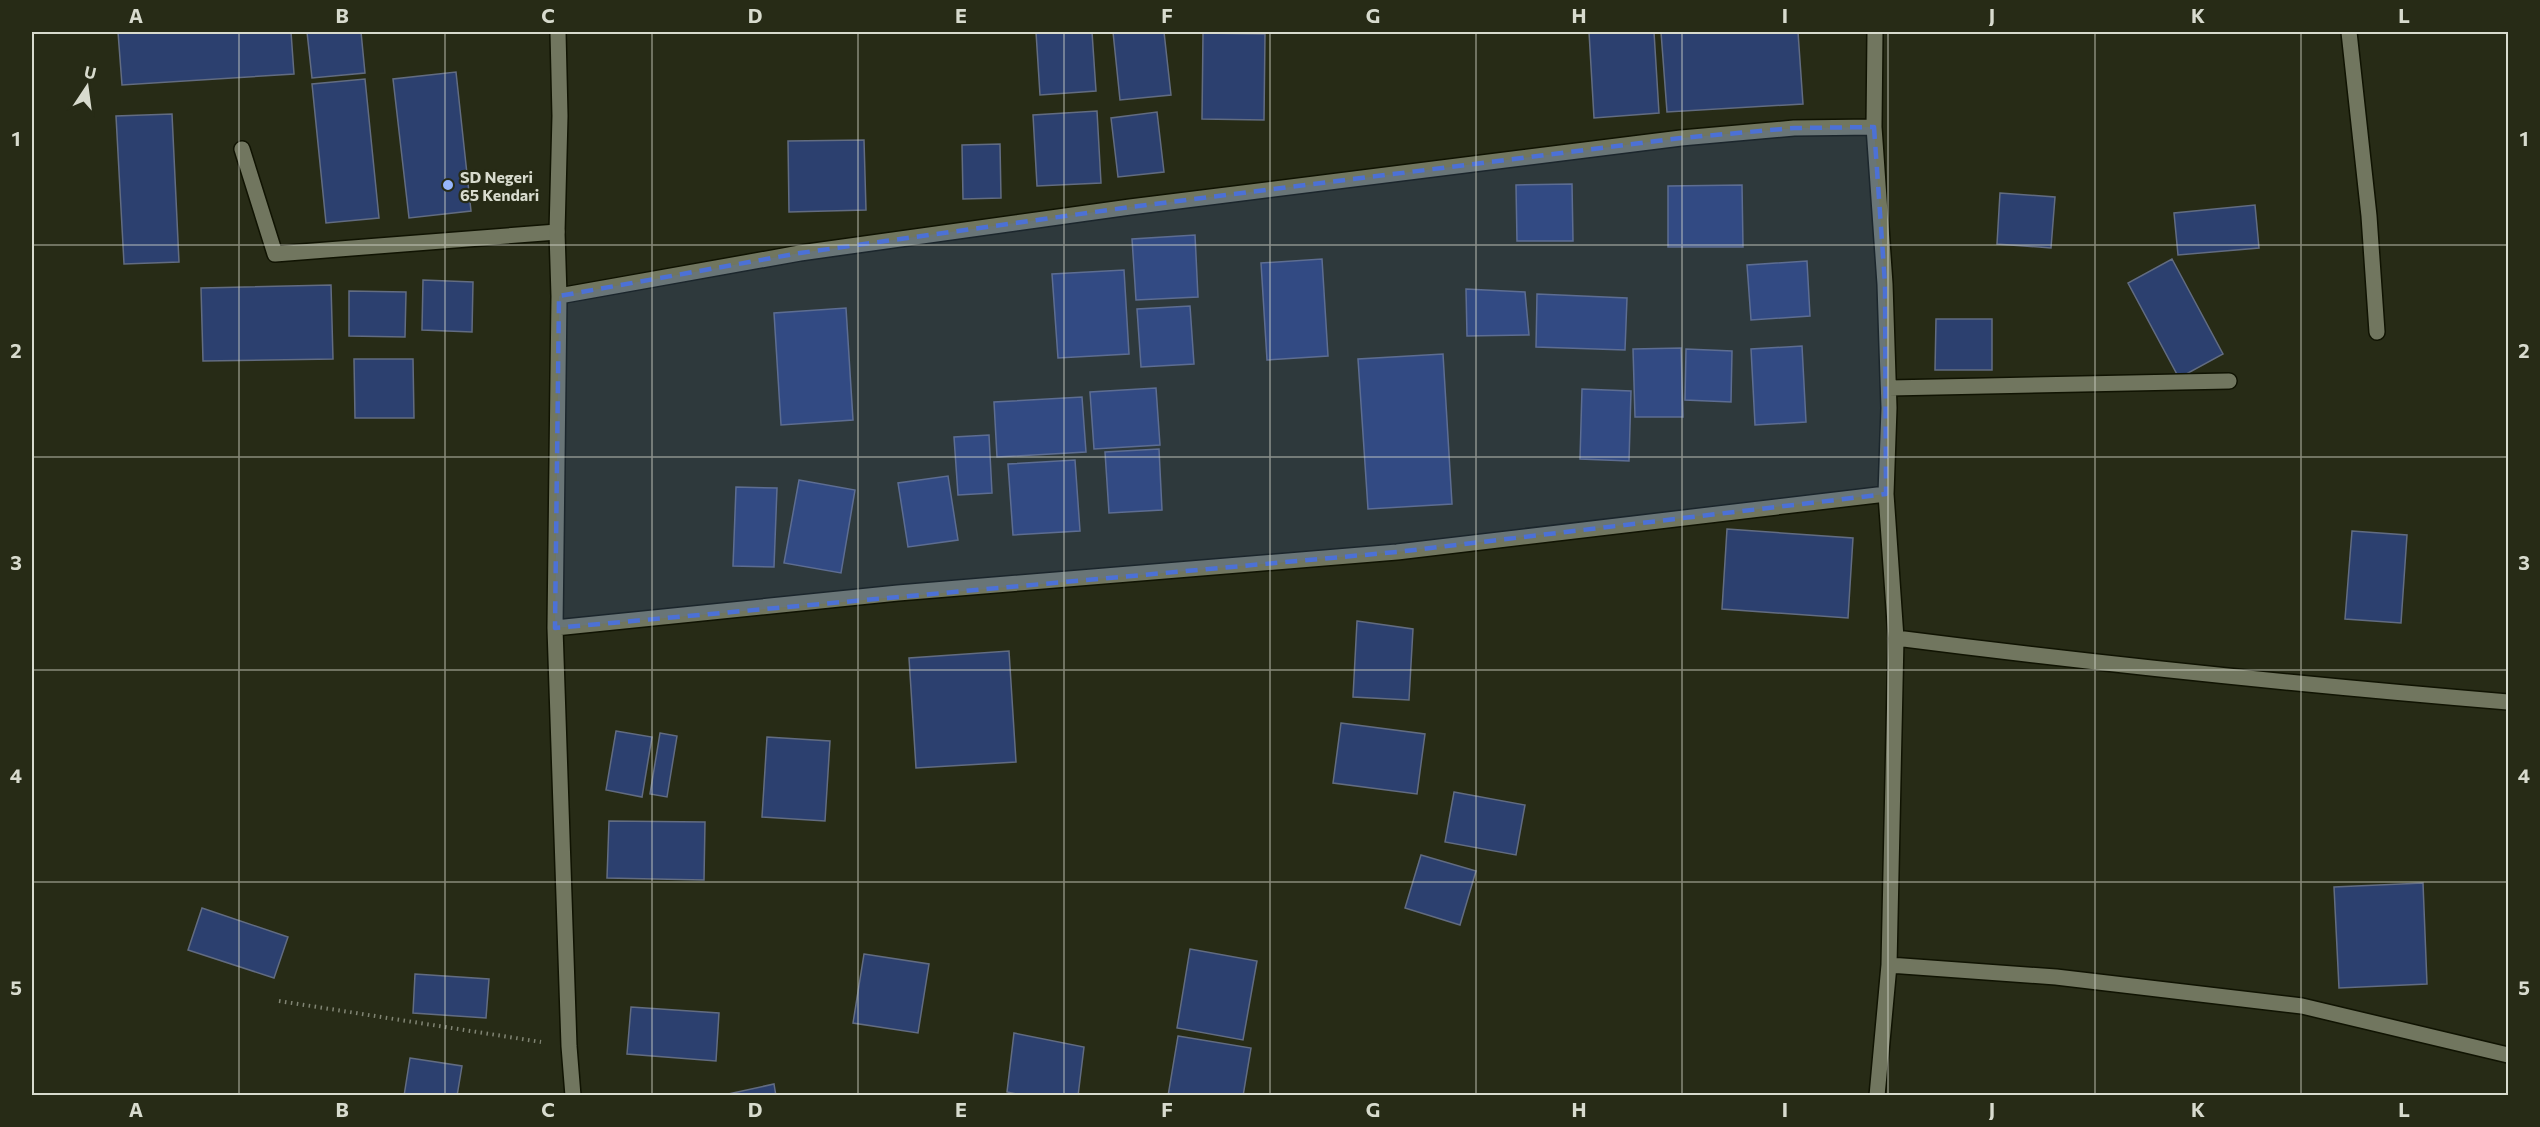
<svg xmlns="http://www.w3.org/2000/svg" width="2540" height="1127" font-family="Commissioner,sans-serif">
	<style>
		.building { fill: #2c406f; stroke: #626c81; stroke-width: 1.5 }
		.lines { fill: none; stroke-linecap: round; stroke-linejoin: round }
		.service-casing { stroke: #101302; stroke-width: 18 }
		.minor-casing { stroke: #101302; stroke-width: 18 }
		.path { stroke: #818574; stroke-width: 4; stroke-dasharray: 1.5 4.5; stroke-linecap: butt }
		.service { stroke: #71765f; stroke-width: 15 }
		.minor { stroke: #71765f; stroke-width: 15 }
		.marked { fill: #4c71d6; fill-opacity: 0.2; stroke: #4c71d6; stroke-width: 4.5; stroke-dasharray: 12 8; stroke-linejoin: round }
		.grid { fill: none; stroke: #d8dbce; stroke-width: 1.5; stroke-opacity: 0.55 }
		.poi-dot { fill: #96b6fd; stroke: #272b16; stroke-width: 2 }
		.labels { text-anchor: middle; dominant-baseline: central; stroke-width: 4.5; stroke-linejoin: round; paint-order: stroke }
		.poi-label { font-size: 16px; font-weight: bold; fill: #d8dbce; stroke: #272b16; text-anchor: start }
		.neatline { fill: none; stroke: #d8dbce; stroke-width: 2 }
		.grid-label { font-size: 20px; text-anchor: middle; font-weight: bold; fill: #d8dbce }
	</style>
	<rect width="100%" height="100%" fill="#272b16"/>
	<path class="building" d="M118,32H291L294,74L122,85Z
		M307,32H361L365,73L312,78Z
		M1036,32H1092L1096,91L1040,95Z
		M1113,32H1164L1171,95L1120,100Z
		M1589,32H1654L1659,113L1594,118Z
		M1661,32H1798L1803,104L1667,112Z
		M1203,33L1265,34L1264,120L1202,119Z
		M456,72L471,211L409,218L393,79Z
		M365,79L379,218L326,223L312,84Z
		M1097,111L1101,183L1037,186L1033,115Z
		M1157,112L1164,172L1118,177L1111,118Z
		M172,114L179,262L124,264L116,116Z
		M864,140L866,210L789,212L788,141Z
		M1000,144L1001,198L963,199L962,145Z
		M1572,184L1573,241H1517L1516,185Z
		M1742,185L1743,247H1668V186Z
		M2000,193L2055,197L2051,248L1997,244Z
		M2255,205L2259,248L2178,255L2174,213Z
		M1195,235L1198,297L1136,300L1132,239Z
		M1322,259L1328,356L1267,360L1261,263Z
		M2172,259L2223,354L2179,378L2128,283Z
		M1807,261L1810,316L1751,320L1747,265Z
		M1124,270L1129,354L1058,358L1052,274Z
		M423,280L473,282L472,332L422,330Z
		M331,285L333,359L203,361L201,288Z
		M1466,289L1525,292L1529,335L1467,336Z
		M349,291L406,292L405,337L349,336Z
		M1537,294L1627,298L1625,350L1536,347Z
		M1190,306L1194,364L1141,367L1137,309Z
		M846,308L853,420L781,425L774,313Z
		M1936,319H1992V370H1935Z
		M1802,346L1806,422L1755,425L1751,349Z
		M1681,348L1683,417H1635L1633,349Z
		M1686,349L1732,351L1731,402L1685,400Z
		M1443,354L1452,504L1368,509L1358,359Z
		M354,359H413L414,418H355Z
		M1156,388L1160,445L1094,449L1090,392Z
		M1582,389L1631,391L1629,461L1580,459Z
		M1082,397L1086,452L997,457L994,402Z
		M989,435L992,493L958,495L954,437Z
		M1159,449L1162,510L1109,513L1105,452Z
		M1075,460L1080,531L1013,535L1008,464Z
		M948,476L958,540L908,547L898,483Z
		M799,480L855,490L841,573L784,563Z
		M736,487L777,488L774,567L733,566Z
		M1727,529L1853,538L1848,618L1722,609Z
		M2352,531L2407,535L2401,623L2345,619Z
		M1357,621L1413,629L1409,700L1353,697Z
		M1009,651L1016,762L916,768L909,658Z
		M1341,723L1425,734L1417,794L1333,783Z
		M616,731L652,737L642,797L606,790Z
		M660,733L677,736L667,797L650,794Z
		M767,737L830,741L825,821L762,817Z
		M1454,792L1525,805L1516,855L1445,842Z
		M609,821L705,822L704,880L607,878Z
		M1421,855L1476,871L1460,925L1405,908Z
		M2423,883L2427,984L2339,988L2334,887Z
		M202,908L288,937L274,978L188,950Z
		M1190,949L1257,961L1243,1040L1177,1028Z
		M864,954L929,964L918,1033L853,1023Z
		M415,974L489,979L486,1018L413,1013Z
		M631,1007L719,1013L716,1061L627,1054Z
		M1014,1033L1084,1047L1078,1096H1027L1007,1092Z
		M1178,1036L1251,1048L1243,1096H1168Z
		M410,1058L462,1066L457,1096H404Z
		M774,1084L776,1096H719Z"/>
	<g class="lines">
		<g class="service-casing">
			<path id="service" d="M2349,32L2369,216L2377,332
				M242,149L275,254L557,232"/>
		</g>
		<g class="minor-casing">
			<path id="minor" d="M558,32L560,116L557,232L559,296L555,628L569,1046L573,1096
				M1874,127L1885,284L1889,408L1886,494L1896,638L1889,965L1877,1096
				M559,296L800,253L1130,207L1681,138L1794,128L1874,127L1875,32
				M1889,388L2229,381
				M555,628L898,593L1397,552L1886,494
				M1896,638C2099,664 2304,685 2508,702
				M1889,965L2056,977L2302,1006L2508,1055"/>
		</g>
		<path class="path" d="M279,1001L541,1042"/>
		<use href="#service" class="service"/>
		<use href="#minor" class="minor"/>
	</g>
	<path class="marked" d="M1874,127L1885,284L1886,494L1397,552L555,628L559,296L800,253L1130,207L1681,138L1794,128Z"/>
	<path class="grid" d="M239,32V1096M445,32V1096M652,32V1096M858,32V1096M1064,32V1096M1270,32V1096M1476,32V1096M1682,32V1096M1888,32V1096M2095,32V1096M2301,32V1096M32,245H2508M32,457H2508M32,670H2508M32,882H2508"/>
	<circle class="poi-dot" cx="448" cy="185" r="6"/>
	<g class="labels">
		<g class="poi-label">
			<text x="460" y="176">SD Negeri<tspan x="460" dy="18">65 Kendari</tspan></text>
		</g>
	</g>
	<rect width="2540" height="1127" fill="none" stroke="#272b16" stroke-width="66"/>
	<g transform="translate(87 87) rotate(13)" stroke="#272b16" stroke-width="4.5" paint-order="stroke">
	<path d="M0-4.5L10 22L0 15L-10 22Z" fill="#d8dbce"/>
	<text y="-9" font-size="16" font-weight="bold" text-anchor="middle" fill="#d8dbce">U</text>
	</g>
	<rect x="33" y="33" width="2474" height="1061" class="neatline"/>
	<g class="grid-label">
		<text x="136" y="23">A</text>
		<text x="342" y="23">B</text>
		<text x="548" y="23">C</text>
		<text x="755" y="23">D</text>
		<text x="961" y="23">E</text>
		<text x="1167" y="23">F</text>
		<text x="1373" y="23">G</text>
		<text x="1579" y="23">H</text>
		<text x="1785" y="23">I</text>
		<text x="1992" y="23">J</text>
		<text x="2198" y="23">K</text>
		<text x="2404" y="23">L</text>
		<text x="16" y="146">1</text>
		<text x="2524" y="146">1</text>
		<text x="16" y="358">2</text>
		<text x="2524" y="358">2</text>
		<text x="16" y="570">3</text>
		<text x="2524" y="570">3</text>
		<text x="16" y="783">4</text>
		<text x="2524" y="783">4</text>
		<text x="16" y="995">5</text>
		<text x="2524" y="995">5</text>
		<text x="136" y="1117">A</text>
		<text x="342" y="1117">B</text>
		<text x="548" y="1117">C</text>
		<text x="755" y="1117">D</text>
		<text x="961" y="1117">E</text>
		<text x="1167" y="1117">F</text>
		<text x="1373" y="1117">G</text>
		<text x="1579" y="1117">H</text>
		<text x="1785" y="1117">I</text>
		<text x="1992" y="1117">J</text>
		<text x="2198" y="1117">K</text>
		<text x="2404" y="1117">L</text>
	</g>
</svg>
